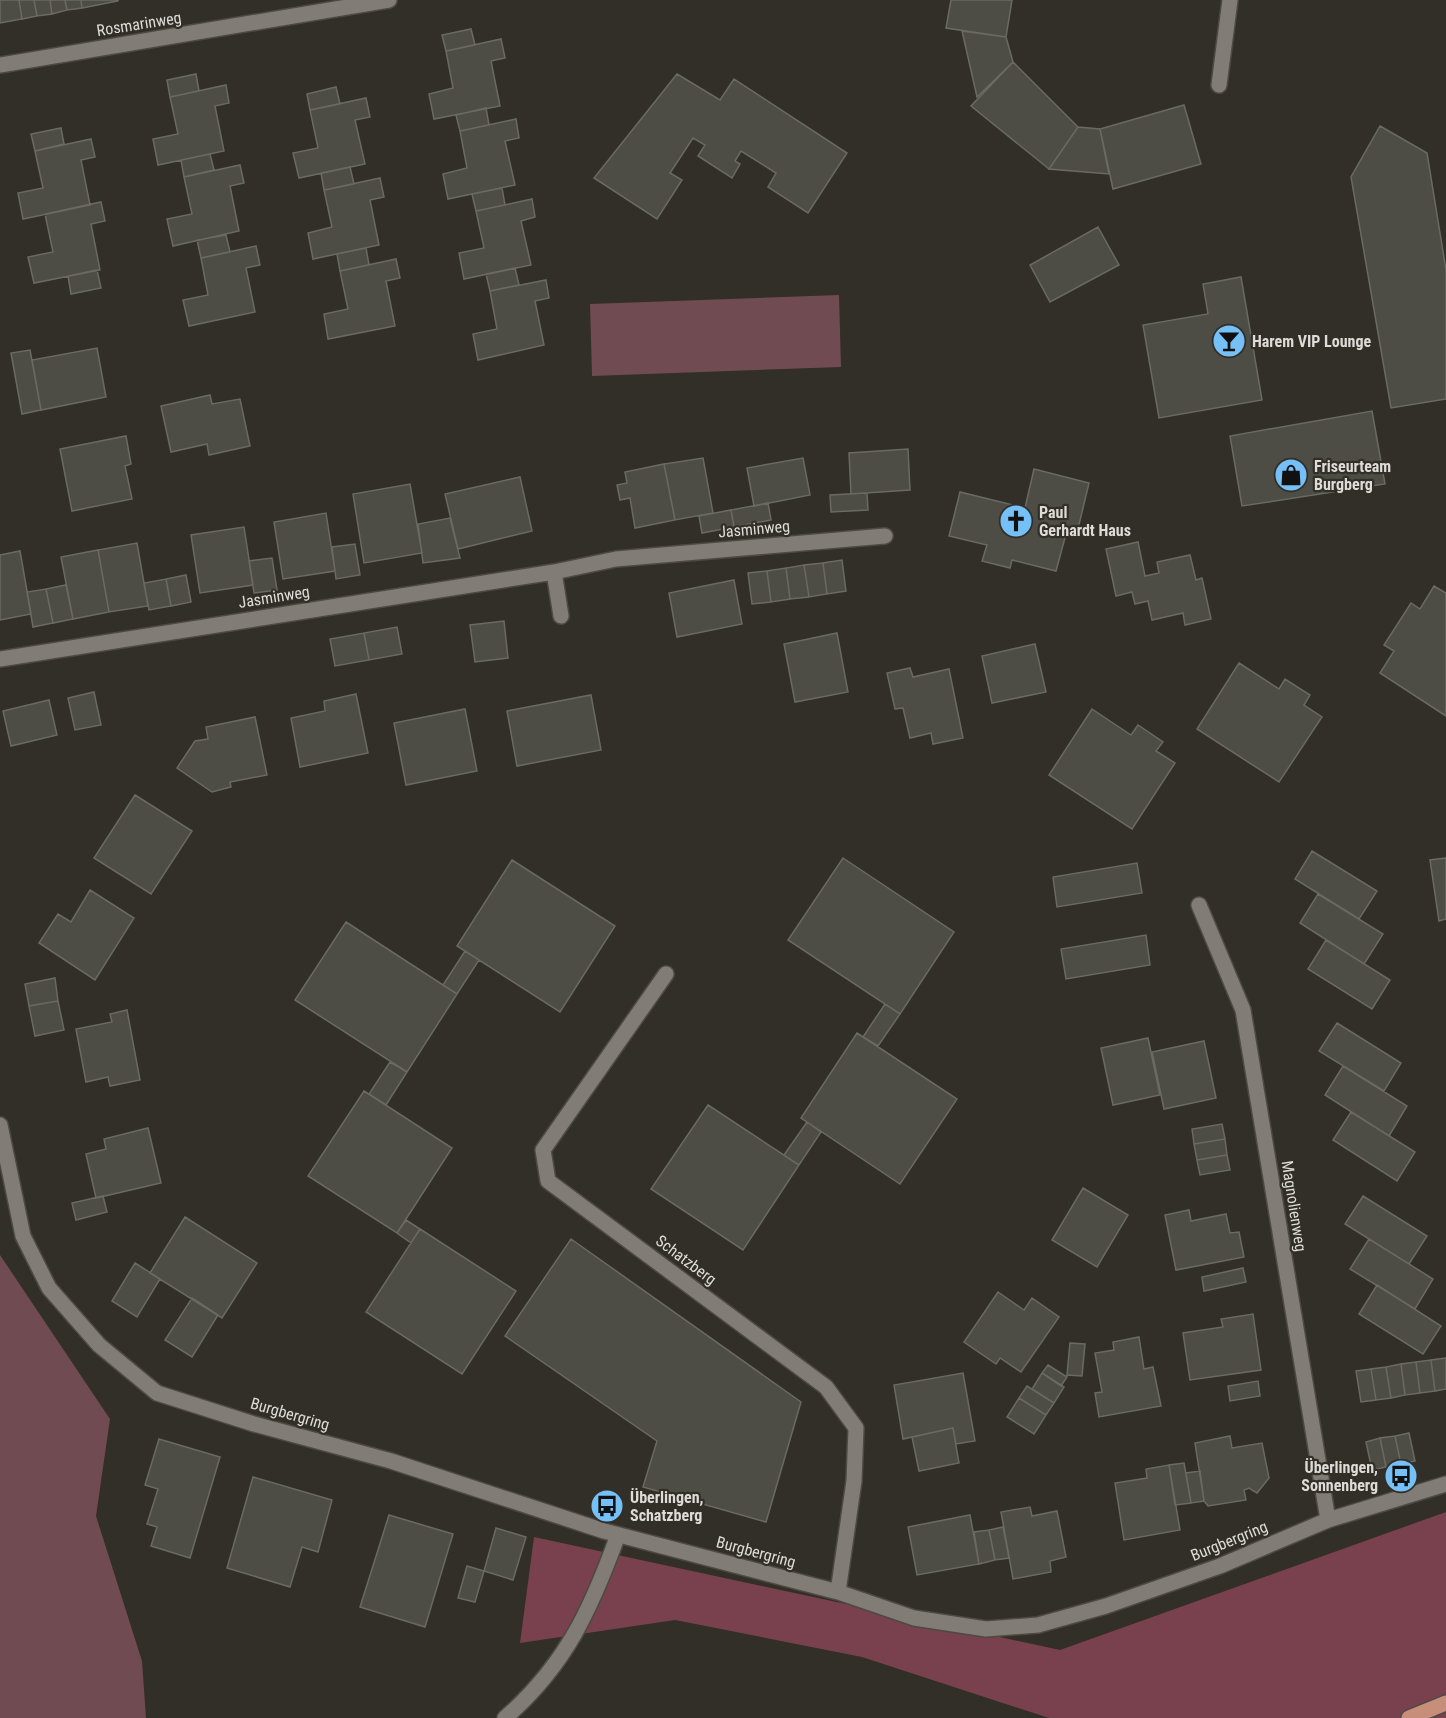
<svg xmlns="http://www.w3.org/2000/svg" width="1446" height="1718" font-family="'Roboto Condensed',sans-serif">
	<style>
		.green { fill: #704b52 }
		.forest { fill: #79414e }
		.building { fill: #4d4d46; stroke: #6a6a63; stroke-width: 1.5 }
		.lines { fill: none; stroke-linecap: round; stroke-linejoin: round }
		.minor-casing { stroke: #4d4945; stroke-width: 18 }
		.major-casing { stroke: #4d4945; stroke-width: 18 }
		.minor { stroke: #817c75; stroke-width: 15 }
		.major { stroke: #c78f79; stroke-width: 15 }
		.labels { text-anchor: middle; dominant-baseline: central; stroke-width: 4.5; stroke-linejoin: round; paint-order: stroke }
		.street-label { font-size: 16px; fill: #dfdcd8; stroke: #322e28 }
		.poi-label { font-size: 16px; font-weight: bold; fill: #dfdcd8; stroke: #322e28; text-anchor: start }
	</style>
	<rect width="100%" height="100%" fill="#322e28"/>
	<path class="green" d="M839,295L841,367L592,376L590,304Z
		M0,1255L110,1419L96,1516L142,1661L146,1718H0Z"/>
	<path class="forest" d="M1446,1512V1718H1049L862,1657L675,1620L520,1643L534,1537L1060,1650Z"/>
	<path class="building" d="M0,0H19L22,19L0,23Z
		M19,0H34L37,16L22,19Z
		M34,0H50L52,14L37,16Z
		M50,0H65L67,10L52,14Z
		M65,0H81L82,8L67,10Z
		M81,0H118V1L82,8Z
		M951,0H1012L1006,37L946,28Z
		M471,29L475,45L446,51L442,35Z
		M962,31L1006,37L1013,62L977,97Z
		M501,39L505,58L491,61L500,106L434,119L429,94L453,88L446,51Z
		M1013,62L1078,127L1049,169L971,106Z
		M196,74L199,91L170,97L167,80Z
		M677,74L720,100L734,79L847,153L808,213L768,187L776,173L741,151L735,161L740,164L732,178L698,156L705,145L693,138L670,173L682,180L657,219L594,178Z
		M226,85L229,103L215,106L224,151L158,165L153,139L178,134L170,97Z
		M336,87L340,104L310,110L307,94Z
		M366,98L370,117L355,120L365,164L299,178L293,153L318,148L310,110Z
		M1184,105L1201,164L1113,189L1100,129Z
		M486,108L489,125L460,131L456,115Z
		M516,119L519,138L505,141L515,185L448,199L443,174L467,168L460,131Z
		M1380,126L1427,153L1446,270V399L1391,408L1351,177Z
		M1078,127L1100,129L1109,174L1049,169Z
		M61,128L64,144L35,151L31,134Z
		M91,139L95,157L81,160L90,205L23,219L18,193L43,188L35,151Z
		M210,154L214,170L184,177L181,160Z
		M240,165L244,183L230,186L239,231L173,246L167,219L192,214L184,177Z
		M350,167L354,184L324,190L321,173Z
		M380,178L384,197L370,200L379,245L313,259L308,233L332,227L324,190Z
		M502,188L505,205L476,211L472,194Z
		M532,199L535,217L521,221L531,265L464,279L459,253L484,248L476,211Z
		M101,202L105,221L91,224L100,270L34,283L28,257L53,252L45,214Z
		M1098,227L1119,265L1050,302L1030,265Z
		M226,235L230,252L201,258L197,240Z
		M256,246L260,265L246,268L255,312L189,326L183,300L208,295L201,258Z
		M366,248L369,265L340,271L337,254Z
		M396,259L400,278L386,281L395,326L328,339L324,314L348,309L340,271Z
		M515,268L519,285L490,291L486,274Z
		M97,270L101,288L71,294L68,276Z
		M1241,277L1262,400L1159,418L1143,325L1208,314L1203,284Z
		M546,280L549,298L535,301L544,345L478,360L473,334L497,329L490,291Z
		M97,348L106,397L41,410L32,360Z
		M30,350L41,410L22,414L11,353Z
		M210,395L212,404L240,399L250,446L209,455L207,444L171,452L161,406Z
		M1372,411L1385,484L1242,506L1230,436Z
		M126,436L131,464L125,466L132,499L72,511L60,449Z
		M908,449L910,490L851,494L849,453Z
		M703,458L713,513L675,520L664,464Z
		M803,458L810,495L754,506L747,468Z
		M664,464L675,520L635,528L630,498L620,500L617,485L627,483L625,472Z
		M1034,469L1089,483L1076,537L1066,534L1056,571L1012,560L1010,568L982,561L987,545L949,536L960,492L1025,508Z
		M520,477L532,531L458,549L445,494Z
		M410,484L422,553L364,563L353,494Z
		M867,493L868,510L831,512L830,495Z
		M768,503L771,520L734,527L731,510Z
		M731,510L734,527L702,533L699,516Z
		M326,513L335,571L283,579L274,522Z
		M450,518L460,558L423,563L418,524Z
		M244,527L253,585L200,593L191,535Z
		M1138,542L1145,576L1159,573L1157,562L1190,555L1196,580L1202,578L1211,619L1185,625L1183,613L1152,620L1148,601L1135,604L1132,592L1116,596L1106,549Z
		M137,543L148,606L109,612L98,550Z
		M355,544L360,575L336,579L332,547Z
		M98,550L109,612L73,619L61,557Z
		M20,551L31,614L0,620V555Z
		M272,558L277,590L254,593L249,561Z
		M842,560L846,591L827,594L823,563Z
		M823,563L827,594L809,597L804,565Z
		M804,565L809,597L790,599L786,568Z
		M786,568L790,599L771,602L767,571Z
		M767,571L771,602L752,604L748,573Z
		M186,575L191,602L171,606L166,579Z
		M166,579L171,606L149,610L144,583Z
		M734,580L742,624L677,637L669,593Z
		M66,585L73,619L53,623L46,589Z
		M1434,586L1446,593V716L1380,673L1394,651L1384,645L1411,603L1420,609Z
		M46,589L53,623L33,627L27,592Z
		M504,621L508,658L475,662L470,625Z
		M397,627L402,654L369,660L364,633Z
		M364,633L369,660L335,666L330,639Z
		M837,633L848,692L795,702L784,644Z
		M1035,644L1046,692L992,703L982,656Z
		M1239,663L1279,689L1285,679L1310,695L1304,705L1322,717L1279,782L1197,729Z
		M910,668L913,677L949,669L963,738L933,744L931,733L910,738L903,708L895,709L887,673Z
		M94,692L101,725L75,730L68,698Z
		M356,694L368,753L300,767L291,718L325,711L324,701Z
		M591,695L601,750L517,766L507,711Z
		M49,700L57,735L11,746L3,711Z
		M465,709L477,771L406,785L394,723Z
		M1092,709L1131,735L1138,725L1163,742L1156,751L1175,763L1132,829L1049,775Z
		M255,717L267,775L230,782L231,787L212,792L177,768L195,741L208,739L206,727Z
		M135,795L192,831L151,894L94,858Z
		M1312,851L1377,891L1359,919L1295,879Z
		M843,858L954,932L900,1014L788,940Z
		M1446,858V919L1439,921L1430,860Z
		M512,860L615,926L560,1012L457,946Z
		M1137,863L1142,893L1057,907L1053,877Z
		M90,890L134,918L95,980L39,943L58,914L71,922Z
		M1318,894L1383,934L1364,964L1300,923Z
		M346,922L457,994L407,1072L295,1000Z
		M1146,935L1150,965L1066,979L1061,949Z
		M1326,940L1390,980L1372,1009L1308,969Z
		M465,951L479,960L457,994L443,985Z
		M55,978L58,1001L29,1006L25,984Z
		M58,1001L64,1030L35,1036L29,1006Z
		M885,1004L900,1014L878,1046L863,1037Z
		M127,1010L140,1080L110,1086L108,1077L86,1082L76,1029L112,1022L110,1014Z
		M1337,1023L1401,1063L1384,1091L1319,1051Z
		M857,1033L957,1099L900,1184L801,1118Z
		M1148,1038L1160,1095L1113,1105L1101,1048Z
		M1204,1041L1216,1098L1164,1109L1152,1052Z
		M390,1062L407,1072L386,1105L369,1094Z
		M1343,1066L1407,1106L1389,1136L1325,1095Z
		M364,1091L452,1148L397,1233L308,1176Z
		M708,1105L799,1165L743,1250L651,1189Z
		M1351,1112L1415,1152L1397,1181L1333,1140Z
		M807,1122L821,1132L799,1165L784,1155Z
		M1222,1124L1225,1139L1194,1144L1192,1129Z
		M148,1128L161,1183L96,1198L86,1154L106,1149L104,1139Z
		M1225,1139L1227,1155L1197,1160L1194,1144Z
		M1227,1155L1230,1170L1200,1175L1197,1160Z
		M1083,1188L1128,1215L1097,1267L1052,1240Z
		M103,1196L107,1212L76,1220L72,1203Z
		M1363,1196L1427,1236L1409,1264L1345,1224Z
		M1189,1210L1191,1221L1226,1214L1230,1233L1239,1232L1244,1257L1176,1270L1165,1215Z
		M185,1217L257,1263L222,1318L150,1273Z
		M406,1220L420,1229L411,1243L397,1233Z
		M420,1229L516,1291L462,1374L366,1312Z
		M571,1239L801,1402L766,1522L643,1487L657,1441L505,1336Z
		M1369,1239L1433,1279L1415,1309L1350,1269Z
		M135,1263L160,1279L137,1317L112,1301Z
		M1243,1268L1246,1282L1204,1291L1202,1277Z
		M1377,1285L1441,1326L1423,1354L1359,1314Z
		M998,1292L1024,1310L1032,1298L1059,1317L1021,1372L1000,1358L996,1364L964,1342Z
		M192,1298L218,1315L192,1357L165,1340Z
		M1253,1314L1261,1370L1190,1380L1183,1333L1223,1327L1221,1319Z
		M1139,1337L1144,1369L1153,1367L1161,1406L1099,1417L1095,1393L1102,1392L1095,1353L1114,1350L1113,1342Z
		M1070,1343L1085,1344L1082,1376L1067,1375Z
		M1446,1358V1389L1435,1391L1431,1360Z
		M1431,1360L1435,1391L1420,1393L1416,1362Z
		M1416,1362L1420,1393L1405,1395L1401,1364Z
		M1401,1364L1405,1395L1391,1398L1386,1367Z
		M1048,1365L1067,1377L1061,1386L1042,1373Z
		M1386,1367L1391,1398L1376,1400L1371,1369Z
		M1371,1369L1376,1400L1361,1402L1356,1371Z
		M963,1373L975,1441L956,1444L953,1428L903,1439L894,1385Z
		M1042,1373L1064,1387L1054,1403L1032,1389Z
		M1258,1381L1260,1396L1230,1401L1228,1386Z
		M1027,1386L1054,1403L1046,1415L1019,1398Z
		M1019,1398L1046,1415L1034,1434L1007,1417Z
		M953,1428L959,1463L919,1471L912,1437Z
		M1409,1433L1415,1461L1401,1464L1395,1436Z
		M1230,1436L1232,1448L1262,1443L1269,1478L1257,1493L1249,1488L1244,1490L1246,1500L1208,1506L1204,1501L1195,1443Z
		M1395,1436L1401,1464L1386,1467L1380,1438Z
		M1380,1438L1386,1467L1372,1470L1366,1442Z
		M159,1439L220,1457L190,1558L151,1546L157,1527L147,1524L158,1489L145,1485Z
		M1184,1463L1191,1503L1175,1505L1169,1465Z
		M1169,1465L1180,1530L1124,1540L1115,1483L1147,1478L1146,1469Z
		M1200,1471L1204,1501L1191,1503L1186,1473Z
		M253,1477L332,1500L318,1552L302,1547L290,1587L227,1568Z
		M1030,1507L1032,1516L1057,1511L1066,1557L1050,1561L1051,1572L1013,1579L1001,1512Z
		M389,1515L453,1534L425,1627L360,1607Z
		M970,1515L979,1564L917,1575L908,1527Z
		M1003,1527L1009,1558L995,1560L989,1530Z
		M496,1528L526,1537L513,1580L484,1571Z
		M989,1530L995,1560L979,1564L974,1532Z
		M467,1566L484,1571L475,1602L458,1598Z"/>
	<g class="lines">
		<g class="minor-casing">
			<path id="minor" d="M0,65L389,0
				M1219,85L1230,0
				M554,572L561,616
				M0,659L554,572L616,559L885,536
				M1199,905L1243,1010L1328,1520
				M666,974L543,1150L548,1181L826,1387L856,1428L854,1481L838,1592
				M0,1125L23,1236L49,1288L99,1345L157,1393L254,1424L391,1461L604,1531L838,1592L914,1618L986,1629L1038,1625L1106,1606L1220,1566L1328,1520L1446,1484
				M505,1718C566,1665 591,1609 618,1535"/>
		</g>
		<g class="major-casing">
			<path id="major" d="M1409,1718L1446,1703"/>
		</g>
		<use href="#minor" class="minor"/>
		<use href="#major" class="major"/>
	</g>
	<defs>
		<g id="bar-disc" transform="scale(1.725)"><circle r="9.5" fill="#75c0f6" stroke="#322e28"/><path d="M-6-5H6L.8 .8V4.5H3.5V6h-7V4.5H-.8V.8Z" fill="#111"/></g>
		<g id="shop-disc" transform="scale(1.725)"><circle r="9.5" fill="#75c0f6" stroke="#322e28"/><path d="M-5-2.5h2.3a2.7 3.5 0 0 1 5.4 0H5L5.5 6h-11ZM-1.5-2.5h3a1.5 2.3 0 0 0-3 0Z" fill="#111"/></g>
		<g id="church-disc" transform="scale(1.725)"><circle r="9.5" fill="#75c0f6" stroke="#322e28"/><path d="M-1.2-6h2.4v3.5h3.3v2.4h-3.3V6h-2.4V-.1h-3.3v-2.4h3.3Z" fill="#111"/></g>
		<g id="bus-disc" transform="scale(1.725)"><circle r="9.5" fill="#75c0f6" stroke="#322e28"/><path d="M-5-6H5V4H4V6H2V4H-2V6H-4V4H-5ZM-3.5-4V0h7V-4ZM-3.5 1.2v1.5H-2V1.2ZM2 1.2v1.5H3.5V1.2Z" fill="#111"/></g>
	</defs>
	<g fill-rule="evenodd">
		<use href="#bar-disc" x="1229" y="341"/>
		<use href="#shop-disc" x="1291" y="475"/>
		<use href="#church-disc" x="1016" y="521"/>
		<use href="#bus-disc" x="1401" y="1476"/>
		<use href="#bus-disc" x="607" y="1506"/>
	</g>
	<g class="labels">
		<g class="street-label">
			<text transform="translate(139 24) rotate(-9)">Rosmarinweg</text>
			<text transform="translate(754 529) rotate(-5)">Jasminweg</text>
			<text transform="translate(274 597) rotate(-9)">Jasminweg</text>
			<text transform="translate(1294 1206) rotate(81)">Magnolienweg</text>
			<text transform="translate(686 1260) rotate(37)">Schatzberg</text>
			<text transform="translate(290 1414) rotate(16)">Burgbergring</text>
			<text transform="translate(1229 1541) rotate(-22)">Burgbergring</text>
			<text transform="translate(756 1552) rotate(15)">Burgbergring</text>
		</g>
		<g class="poi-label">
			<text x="1252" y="341">Harem VIP Lounge</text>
			<text x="1314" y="466">Friseurteam<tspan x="1314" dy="18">Burgberg</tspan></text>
			<text x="1039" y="512">Paul<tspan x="1039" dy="18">Gerhardt Haus</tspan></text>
			<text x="1378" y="1467" text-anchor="end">Überlingen,<tspan x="1378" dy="18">Sonnenberg</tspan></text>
			<text x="630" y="1497">Überlingen,<tspan x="630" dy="18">Schatzberg</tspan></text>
		</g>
	</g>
</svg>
